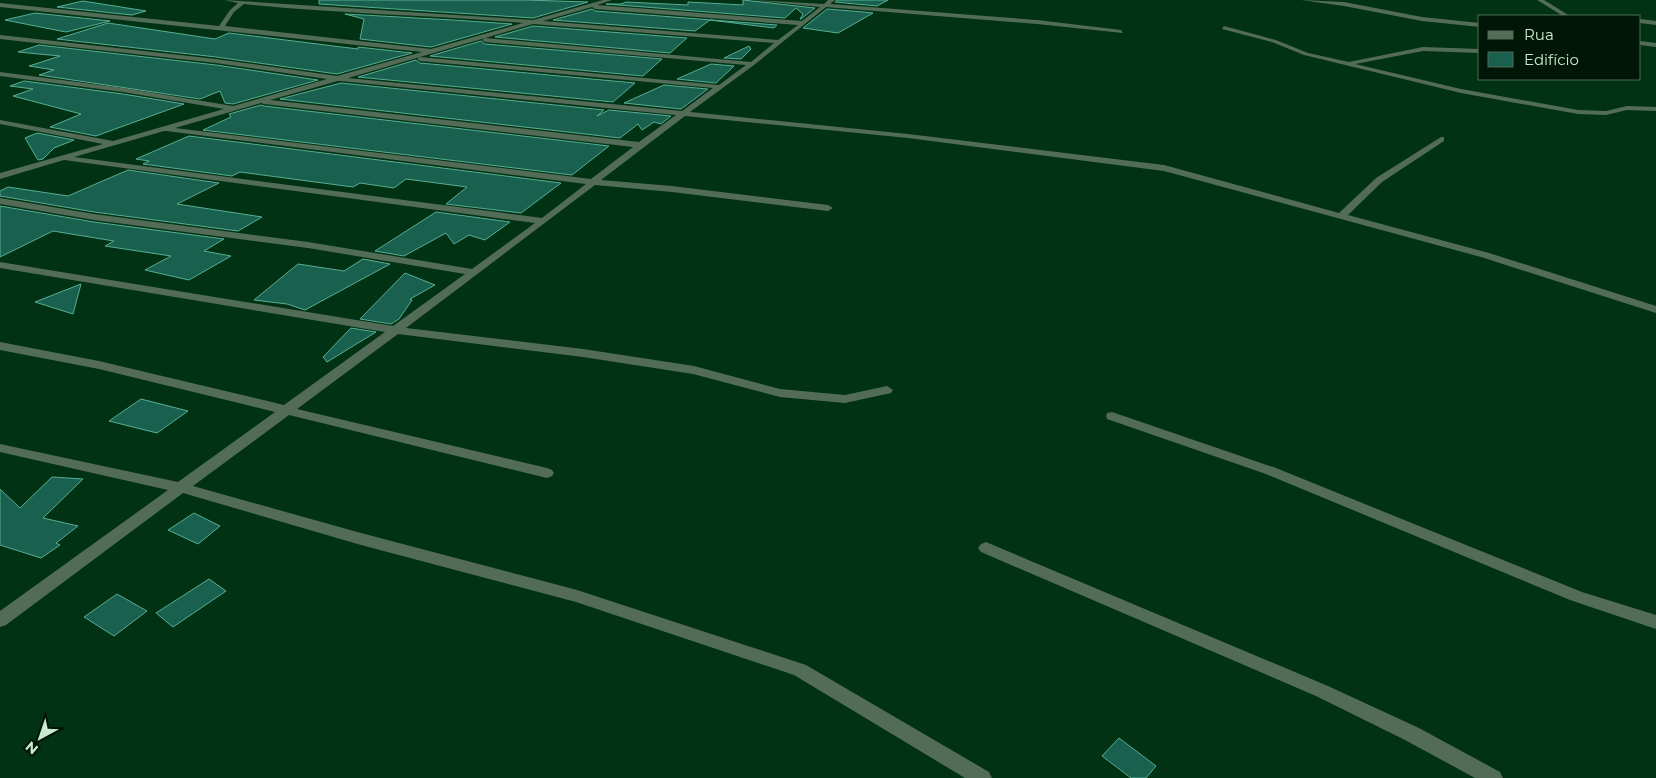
<svg xmlns="http://www.w3.org/2000/svg" width="1656" height="778" font-family="Montserrat,sans-serif">
	<style>
		.building { fill: #1a604e; stroke: #57ae94 }
		.lines { fill: none; stroke-linecap: round; stroke-linejoin: round }
		.street { fill: #536c58; fill-rule: evenodd }
	</style>
	<rect width="100%" height="100%" fill="#003213"/>
	<path class="building" d="M319,0H526L588,2L533,18L319,4Z
		M743,0L815,8L801,19H800L803,14L796,8L785,18L606,4H621L626,2L688,5V2L743,5Z
		M837,0H888L877,6L835,2Z
		M83,1L146,11L132,15L57,7Z
		M592,9L595,11L777,25L774,28L710,20L695,31L553,20Z
		M827,9L864,12L873,13L838,33L803,28Z
		M35,13L110,21L66,32L5,20Z
		M345,14L453,20L512,24L431,47L360,39L364,19Z
		M108,23L215,39L229,33L358,49V47L412,53L337,74L216,57L57,39Z
		M533,26L687,38L670,53L495,37Z
		M481,41L485,44L662,59L643,76L430,56Z
		M39,45L216,65L318,80L233,104L225,103L220,91L200,99L39,75L54,70L29,66L60,56L18,52Z
		M749,46L751,49L741,59L724,58Z
		M416,60L420,63L635,83L613,102L358,77Z
		M711,64L734,66L716,83L677,79Z
		M24,81L123,94L184,104L96,136L50,127L81,114L13,96L33,89L10,86Z
		M341,83L604,110L597,116L609,110L671,116L661,124L654,122L642,130L638,124L620,138L280,99Z
		M664,85L708,89L681,109L624,103Z
		M261,105L264,106L609,146L572,175L203,130L231,117L229,114Z
		M37,133L74,140L54,148L43,159L38,160L25,138Z
		M189,136L561,183L521,213L446,204L467,187L406,179L394,188L360,183L353,187L240,172L232,176L143,164L149,161L136,159Z
		M128,170L219,183L177,204L262,217L238,231L94,212L0,196V191L8,187L68,196Z
		M0,206L94,222L224,239L204,251L231,256L189,280L145,270L171,256L105,246L114,241L53,231L0,257Z
		M436,212L510,222L485,240L469,235L454,244L446,233L404,256L375,251Z
		M363,259L390,264L305,310L287,304L254,300L298,264L344,271Z
		M405,273L435,285L410,299L412,300L399,319L391,324L360,319Z
		M81,284L73,314L35,302Z
		M351,328L376,332L327,362L323,357Z
		M141,399L188,411L157,433L109,421Z
		M52,477L83,479L43,518L78,526L56,543L60,545L41,558L0,545V489L20,508Z
		M194,513L220,526L198,544L168,530Z
		M209,579L226,591L173,627L156,613Z
		M117,594L147,611L114,636L84,617Z
		M1119,738L1156,766L1146,778H1131L1102,756Z"/>
	<g class="lines">
		<path class="street" d="M224,0L533,20L603,0H612L597,5L802,21L820,7L751,0L824,4L828,0H835L830,4L1037,20L1121,30L1123,33L1037,24L826,7L754,65L690,112L908,134L1164,165L1339,213L1376,178L1441,137H1444V141L1382,182L1348,215L1489,253L1656,306V313L1481,257L1164,171L908,138L685,116L601,180L672,186L828,205L833,208L828,211L672,192L595,185L406,328L583,349L694,366L780,389L845,395L887,386L893,390L891,393L845,403L780,397L693,374L583,357L398,334L297,409L547,468L552,470L554,473L552,476L547,478L289,415L193,486L361,533L577,590L806,665L989,772L992,778H965L794,675L576,602L361,545L183,493L6,625L0,627V611L168,490L0,452V444L178,482L275,412L99,369L0,350V342L99,361L284,405L385,332L0,268V262L393,326L465,274L308,248L94,220L0,204V198L94,214L308,242L472,269L535,223L64,160L0,179V173L103,144L0,124V120L113,141L224,109L123,92L0,76V72L123,88L233,106L327,79L216,63L0,39V35L216,59L337,76L422,52L0,7V3L219,26L230,10L238,3ZM244,4C337,14 430,15 523,23L431,49L225,26L234,12ZM592,7L595,9L798,25L778,40L543,21ZM533,24L774,43L751,62L485,38L482,40L485,42L746,65L719,85L420,57L417,59L420,61L713,88L682,111L348,78ZM338,81H341L676,115L639,142L270,100ZM261,103L264,104L633,147L591,179L175,128ZM164,131H166L586,184L542,218L74,157Z
			M1301,0L1344,2L1422,17L1480,23V27L1422,21L1344,6Z
			M1537,0H1544L1570,16H1563Z
			M1640,19L1656,21V25L1640,23Z
			M1224,26L1276,40L1308,53L1349,62L1423,47L1480,49V53L1423,51L1355,64L1461,89L1578,110L1606,111L1627,106L1656,107V111L1627,110L1606,115L1578,114L1461,93L1304,55L1272,42L1222,29Z
			M1640,41L1656,43V47L1640,45Z
			M1112,412L1276,468L1582,592L1656,615V629L1570,600L1266,474L1107,419L1106,416L1107,413Z
			M986,542L1328,686L1419,728L1500,772L1503,778H1475L1405,740L1316,696L981,552L978,548L981,544Z"/>
	</g>
	<rect x="1478" y="15" width="162" height="65" fill="#001606" stroke="#516a57"/>
	<rect x="1488" y="31" width="25" height="8" fill="#536c58" stroke="#516a57"/>
	<text x="1524" y="40" font-size="15" fill="#cae9d0">Rua</text>
	<rect x="1488" y="52" width="25" height="15" fill="#1a604e" stroke="#516a57"/>
	<text x="1524" y="65" font-size="15" fill="#cae9d0">Edifício</text>
	<g transform="translate(40 738) rotate(220)" stroke="#001606" stroke-width="4" paint-order="stroke">
	<path d="M0-4L9 19L0 12L-9 19Z" fill="#cae9d0"/>
	<text y="-8" font-size="14" font-weight="bold" text-anchor="middle" fill="#cae9d0">N</text>
	</g>
</svg>
